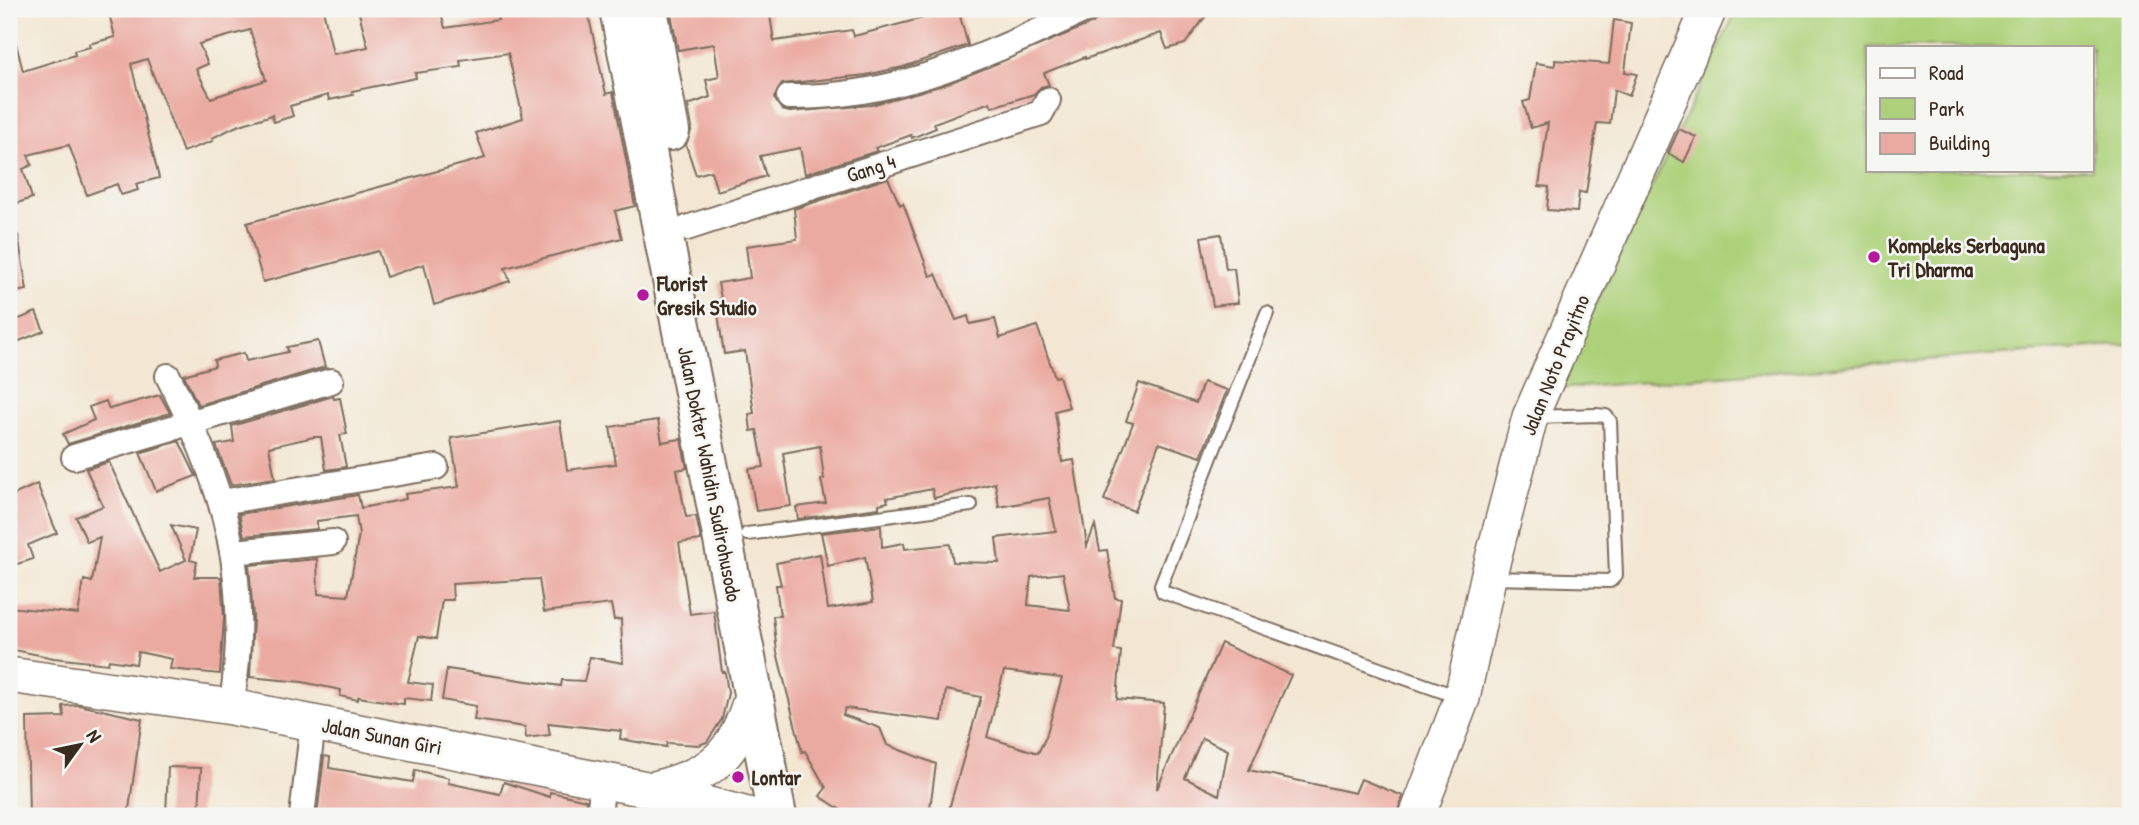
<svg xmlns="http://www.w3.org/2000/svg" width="2139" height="825" font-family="'Patrick Hand',sans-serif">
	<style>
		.green { fill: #add17a; stroke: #747e4c; stroke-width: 2; fill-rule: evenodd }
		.building { fill: #ebaaa1; fill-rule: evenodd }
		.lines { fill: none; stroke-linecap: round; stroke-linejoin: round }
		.lane-casing { stroke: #7b6c5d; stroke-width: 16 }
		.street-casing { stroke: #7b6c5d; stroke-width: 28 }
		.secondary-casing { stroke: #7b6c5d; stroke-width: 38 }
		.highway-casing { stroke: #7b6c5d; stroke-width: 42 }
		.lane { stroke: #fff; stroke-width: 12 }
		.street { stroke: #fff; stroke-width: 24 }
		.secondary { stroke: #fff; stroke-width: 35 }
		.highway { stroke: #fff; stroke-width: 38 }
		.poi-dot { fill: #b5179e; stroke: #f6f6f2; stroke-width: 2.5 }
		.labels { text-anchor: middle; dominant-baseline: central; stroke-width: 5; stroke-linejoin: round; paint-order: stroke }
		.street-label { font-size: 21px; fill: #3b2a1e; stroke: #f6f6f2 }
		.poi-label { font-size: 21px; font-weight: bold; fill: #3b2a1e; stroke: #f6f6f2; text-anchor: start }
	</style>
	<rect width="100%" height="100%" fill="#f6f6f2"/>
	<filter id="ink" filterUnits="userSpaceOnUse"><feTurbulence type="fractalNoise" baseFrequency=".0143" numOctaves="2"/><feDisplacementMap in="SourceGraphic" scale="14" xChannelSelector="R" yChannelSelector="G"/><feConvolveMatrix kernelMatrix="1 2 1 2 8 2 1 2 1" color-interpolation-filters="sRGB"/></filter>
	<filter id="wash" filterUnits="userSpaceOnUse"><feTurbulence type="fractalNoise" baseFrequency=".00686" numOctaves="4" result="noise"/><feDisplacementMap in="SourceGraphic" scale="28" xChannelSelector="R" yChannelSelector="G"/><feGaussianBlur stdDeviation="1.57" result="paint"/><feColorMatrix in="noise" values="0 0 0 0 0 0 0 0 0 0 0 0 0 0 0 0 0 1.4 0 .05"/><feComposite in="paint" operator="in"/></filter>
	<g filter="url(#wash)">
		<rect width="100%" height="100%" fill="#f3e7d3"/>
		<path class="green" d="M1737,9H2130V344L1555,389ZM1868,47H2092V170H1868Z"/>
		<g id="blocks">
			<path class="building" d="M145,9H323L333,54L368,47L358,9H440L445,28L498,20L496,9H587L606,94L613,92L635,206L615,211L622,238L505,268L510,281L434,305L424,264L386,277L378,251L263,282L247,223L485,158L476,133L523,118L508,53L460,60L461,67L415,73L416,78L352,91L353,95L329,100L328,95L290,106L293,116L274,122L272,115L237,126L212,138L213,141L183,152L147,59L131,64L159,178L136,184L138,190L121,195L117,184L87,195L69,145L28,155L32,165L23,169L32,198L9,206V41L15,40L23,71L75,55L74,51L90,47L89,44L115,37L110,17ZM250,30L266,80L211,98L196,69L208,64L199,44Z
				M670,9H769L774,41L852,30L854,36L958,9L968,45L903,67L866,75L782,84L774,98L782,110L790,112L871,105L947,84L1093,23L1099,17L1102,9H1211L1185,44L1167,49L1161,33L1085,59V57L1044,73L1049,85L1041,87L1034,94L992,107L990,102L934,123L936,128L912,138L911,135L875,148L877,151L805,174L800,148L760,156L766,176L717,191L711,171L696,175L686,145L692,128L688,105L710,97L706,80L719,77L714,44L678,50Z
				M1614,20L1631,23L1625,72L1637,74L1629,96L1614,90L1610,124L1597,123L1586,193L1579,192L1577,212L1547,210L1549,187L1539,186L1548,123L1531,128L1523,102L1530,100L1536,63L1555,66V60L1609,64Z
				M1679,129L1696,137L1684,162L1668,153Z
				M888,178L900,205L903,203L930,276L936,274L956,320L968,316L970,324L995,319L1000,338L1037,326L1055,377L1059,376L1069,407L1055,411L1062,462L1074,460L1087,546L1095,525L1100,551L1107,550L1115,598L1121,599L1114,650L1121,651L1117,699L1164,703L1157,789L1221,643L1291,675L1249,770L1355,793L1361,779L1403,796L1396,816H947L981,697L946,690L942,721L845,708L843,715L880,728L887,745L936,764L929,816H850L820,796L826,788L805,751L802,752L777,652L773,616H780L776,585H781L776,563L820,554L828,609L873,602L865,557L828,566L821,533L881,526L882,547L904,543L905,549L950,544L953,562L999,563L996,538L1056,531L1049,498L999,507L995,483L934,498L932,489L887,498L888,502L879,504V508L798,519L796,507L826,503L821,480L824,479L820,446L783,453L791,506L756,511L749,469L764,467L757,430L751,431L749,414L754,413L745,351L724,354L718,314L724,313L718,283L750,278L746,246L797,239L794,209ZM1063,573L1070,610L1028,605L1031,577ZM1004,671L1062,678L1046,737L1038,753L987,737ZM1202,738L1228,750L1219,795L1185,778Z
				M1221,234L1226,269L1234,268L1238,303L1213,306L1201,237Z
				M18,235L27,290L9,293V236Z
				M36,312L44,331L17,342L9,323Z
				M318,341L325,367L198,405L184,375L215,366L214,360L244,353L246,361L288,352L287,347Z
				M1203,382L1227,390L1201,457L1159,443L1134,511L1104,500L1133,423L1126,421L1139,383L1196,403Z
				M160,395L170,413L68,444L63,434L94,420L89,407L106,401L109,409Z
				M333,396L334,399L340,398L347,434L340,435L346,467L326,470L321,437H314L269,447L275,478L231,485L216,445L234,442L232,426Z
				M658,420L662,442L681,439L687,468L677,470L686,517L696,516L701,540L679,543L690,614L714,611L722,672H725L728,693L722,719L707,742L699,745L667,743L666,747L620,739L621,731L548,723L550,735L526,738L525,727L474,720L476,706L442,700L447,669L561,686L562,680L584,681L590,657L623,663L621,619L614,620L611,604L544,612L539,579L452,584L453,600H442L436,639L419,636L408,682L433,685L431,701L404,698V704L358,697V700L340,696L341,690L302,682L250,677L253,618L249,565L317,559L318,594L348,596L359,534L356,516L317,521V529L244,536L239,514L358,495L361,508L406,499L405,494L459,487L451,438L560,421L567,470L616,464L610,427Z
				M179,441L196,476L156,491L140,453Z
				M109,462L160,572L186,560L171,525L196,530L190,560L197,562L194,577H221L224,618L220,674L170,669L172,659L138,652L136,664L109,660L108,664L54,658L9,649V629L12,630L9,607L78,614L84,580L92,582L100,537L87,542L76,517L103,506L86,469Z
				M37,484L57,533L28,545L33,559L14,565L9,550V497Z
				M79,705L142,719L128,816H29L27,718L64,717L63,706Z
				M324,756L330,757L329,768L413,782L415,770L449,778L448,783L500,794L504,782L550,797V792L573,797L586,800L584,816H317Z
				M168,767L201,768L199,816H166Z"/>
		</g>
	</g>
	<g filter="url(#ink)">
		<use href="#blocks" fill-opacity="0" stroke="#7b6c5d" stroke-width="2"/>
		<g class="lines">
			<g class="lane-casing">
				<path id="lane" d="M1267,313L1161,585L1163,592L1461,698
					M747,534L971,505
					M1491,578L1610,581L1616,575L1610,421L1606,416L1596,415L1534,417"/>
			</g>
			<g class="street-casing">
				<path id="street" d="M789,97C902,98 987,54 1087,9
					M687,228L1041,113L1048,100
					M168,376C225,488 253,581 231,707
					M74,457L331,381
					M221,502L436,467
					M234,552L333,542
					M302,816L313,723
					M599,816L603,780"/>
			</g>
			<g class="secondary-casing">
				<path id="secondary" d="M9,675L231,707L313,723L651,790L751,816
					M651,790C713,774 733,758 752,697
					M1417,816L1462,698L1488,578L1530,417L1709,9"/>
			</g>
			<g class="highway-casing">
				<path id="highway" d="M619,9L777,816
					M648,9L670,131"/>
			</g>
			<use href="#lane" class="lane"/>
			<use href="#street" class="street"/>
			<use href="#secondary" class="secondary"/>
			<use href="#highway" class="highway"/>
		</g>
	</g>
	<g class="poi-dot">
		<circle cx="1874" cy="257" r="7"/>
		<circle cx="643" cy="295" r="7"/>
		<circle cx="738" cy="777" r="7"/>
	</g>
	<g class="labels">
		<g class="street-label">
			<text transform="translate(871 168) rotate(-18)">Gang 4</text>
			<text transform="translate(1555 365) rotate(-68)">Jalan Noto Prayitno</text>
			<text transform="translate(710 474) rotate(79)">Jalan Dokter Wahidin Sudirohusodo</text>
			<text transform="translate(382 736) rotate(11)">Jalan Sunan Giri</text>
		</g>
		<g class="poi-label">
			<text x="1888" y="245">Kompleks Serbaguna<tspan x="1888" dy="24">Tri Dharma</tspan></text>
			<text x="657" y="283">Florist<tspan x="657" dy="24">Gresik Studio</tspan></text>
			<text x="752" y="777">Lontar</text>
		</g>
	</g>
	<rect width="2139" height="825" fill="none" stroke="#f6f6f2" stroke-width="35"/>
	<rect x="1866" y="46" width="228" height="126" fill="#f6f6f2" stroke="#aba49d" stroke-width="2"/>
	<rect x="1880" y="68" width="35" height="10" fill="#ffffff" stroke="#aba49d" stroke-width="2"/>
	<text x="1929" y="80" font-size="21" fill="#3b2a1e">Road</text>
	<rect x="1880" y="98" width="35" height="21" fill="#add17a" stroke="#aba49d" stroke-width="2"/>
	<text x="1929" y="116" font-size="21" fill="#3b2a1e">Park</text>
	<rect x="1880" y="133" width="35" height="21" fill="#ebaaa1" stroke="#aba49d" stroke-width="2"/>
	<text x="1929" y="150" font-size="21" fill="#3b2a1e">Building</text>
	<g transform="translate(80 745) rotate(57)" stroke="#f6f6f2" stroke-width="5" paint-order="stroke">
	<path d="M0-5L12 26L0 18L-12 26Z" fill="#3b2a1e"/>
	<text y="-10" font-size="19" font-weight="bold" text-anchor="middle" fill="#3b2a1e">N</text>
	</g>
</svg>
